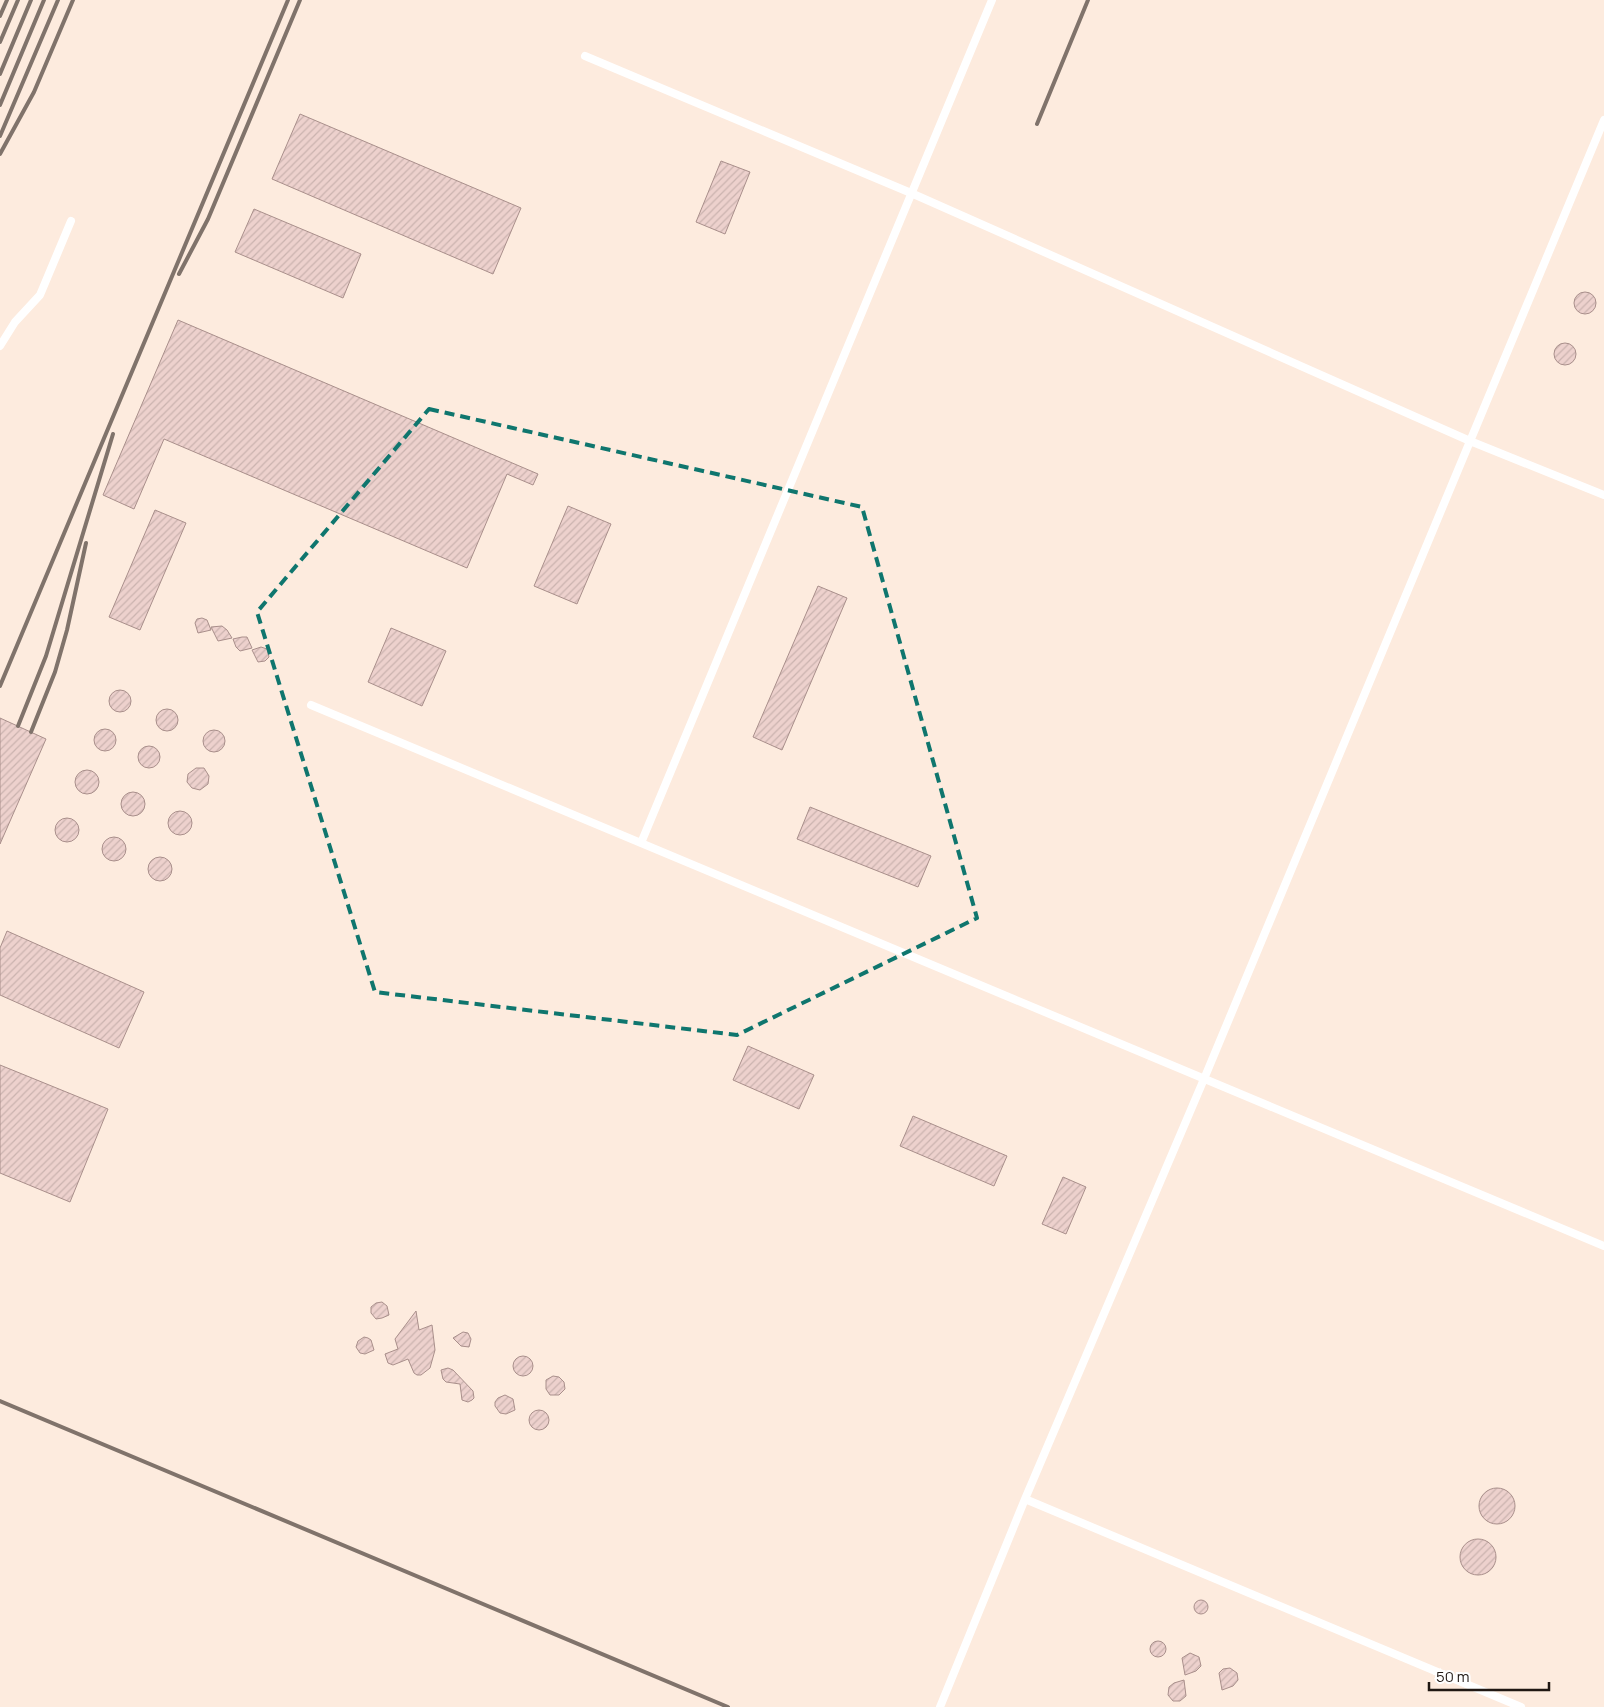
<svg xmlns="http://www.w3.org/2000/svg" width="1604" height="1707" font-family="Manrope,sans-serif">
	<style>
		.building { fill: url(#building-hatch); stroke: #a98f8b }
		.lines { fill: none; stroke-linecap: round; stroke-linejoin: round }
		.service { stroke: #fff; stroke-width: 8 }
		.rail { stroke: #80736b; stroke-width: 4 }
		.marked { fill: none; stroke: #0f766e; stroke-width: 4; stroke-dasharray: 10 6; stroke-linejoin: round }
	</style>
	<defs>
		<pattern id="building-hatch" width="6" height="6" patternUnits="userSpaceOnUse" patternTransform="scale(1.25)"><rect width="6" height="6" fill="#edd1cd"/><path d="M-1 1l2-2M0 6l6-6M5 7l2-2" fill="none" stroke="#cbb3af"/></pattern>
	</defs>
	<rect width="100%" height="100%" fill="#fdebde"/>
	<path class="building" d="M300,114L521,208L493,274L272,179Z
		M721,161L750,172L725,234L696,222Z
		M254,209L361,254L343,298L235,252Z
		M1574 303a11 11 0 1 1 22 0a11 11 0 1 1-22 0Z
		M178,320L538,474L533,485L507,474L467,568L164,439L134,509L103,495Z
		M1554 354a11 11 0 1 1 22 0a11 11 0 1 1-22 0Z
		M568,506L611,524L577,604L534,586Z
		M155,510L186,523L140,630L109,617Z
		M818,586L847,598L782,750L753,737Z
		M202,618L207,620L211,630L198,633L195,623L197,619Z
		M222,626L227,630L232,638L218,641L211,627Z
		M391,628L446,651L422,706L368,682Z
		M242,637H247L252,648L240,651L236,647L233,639Z
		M261,647L267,649L269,657L265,661L258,662L252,650Z
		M109 701a11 11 0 1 1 22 0a11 11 0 1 1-22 0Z
		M156 720a11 11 0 1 1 22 0a11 11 0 1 1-22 0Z
		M0,718L46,739L0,844Z
		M94 740a11 11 0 1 1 22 0a11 11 0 1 1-22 0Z
		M203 741a11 11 0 1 1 22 0a11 11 0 1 1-22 0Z
		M138 757a11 11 0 1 1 22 0a11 11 0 1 1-22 0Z
		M196,768H204L209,776L208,784L200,790L192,788L187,782L188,774Z
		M75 782a12 12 0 1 1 24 0a12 12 0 1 1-24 0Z
		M121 804a12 12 0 1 1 24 0a12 12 0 1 1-24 0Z
		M810,807L931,856L918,887L797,839Z
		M168 823a12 12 0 1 1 24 0a12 12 0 1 1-24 0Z
		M55 830a12 12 0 1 1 24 0a12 12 0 1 1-24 0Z
		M102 849a12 12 0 1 1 24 0a12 12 0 1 1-24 0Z
		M148 869a12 12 0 1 1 24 0a12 12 0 1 1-24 0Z
		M7,931L144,992L119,1048L0,995V948Z
		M748,1046L814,1075L799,1109L733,1080Z
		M0,1065L108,1109L70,1202L0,1173Z
		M913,1116L1007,1156L994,1186L900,1146Z
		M1063,1177L1086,1187L1066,1234L1042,1224Z
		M382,1302L387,1306L389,1315L382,1318L376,1319L371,1313V1307L376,1303Z
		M416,1311L419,1330L432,1325L435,1350L430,1368L421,1375H417L414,1373L408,1359L393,1365L388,1363L385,1354L398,1349L395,1339Z
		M463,1332L468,1333L471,1339L469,1347L461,1346L453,1338Z
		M364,1337L368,1338L371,1340L374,1350L365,1354L360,1353L356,1347L358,1341Z
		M513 1366a10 10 0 1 1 20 0a10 10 0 1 1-20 0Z
		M448,1368L453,1370L473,1391L474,1398L472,1400L468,1402L462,1400L460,1384L446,1382L443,1379L441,1370Z
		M553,1376L559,1377L564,1382L565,1389L559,1395H550L546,1389V1380Z
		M505,1395L513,1399L515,1410L506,1414L500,1413L495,1406V1402L498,1398Z
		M529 1420a10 10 0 1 1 20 0a10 10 0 1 1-20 0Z
		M1479 1506a18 18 0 1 1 36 0a18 18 0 1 1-36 0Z
		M1460 1557a18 18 0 1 1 36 0a18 18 0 1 1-36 0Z
		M1194 1607a7 7 0 1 1 14 0a7 7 0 1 1-14 0Z
		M1150 1649a8 8 0 1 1 16 0a8 8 0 1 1-16 0Z
		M1190,1653L1199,1657L1201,1666L1196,1671L1185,1675L1182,1658Z
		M1230,1668L1237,1673L1238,1680L1233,1686L1222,1690L1219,1673L1223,1669Z
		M1184,1680L1186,1696L1180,1701H1173L1168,1695L1169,1687L1174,1683Z"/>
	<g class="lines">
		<path class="service" d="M585,56L911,193L1470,441L1604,495
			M0,346L15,322L40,295L71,221
			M311,705L1604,1246
			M641,843L992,0
			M1025,1499L1521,1707
			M940,1707L1025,1499L1204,1079L1604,120"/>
		<path class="rail" d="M0,16L7,0
			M0,42L18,0
			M0,74L31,0
			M0,105L44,0
			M1037,124L1088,0
			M0,136L58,0
			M0,154L34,92L73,0
			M179,274L208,219L300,0
			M0,686L288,0
			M18,726L46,656L113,434
			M31,732L55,672L67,630L86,543
			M0,1401L728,1707"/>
	</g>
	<path class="marked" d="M429,409L862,507L977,918L737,1035L375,992L257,612Z"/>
	<path d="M1429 1682v8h120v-8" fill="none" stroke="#201813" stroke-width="2.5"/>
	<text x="1436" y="1682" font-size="15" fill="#201813" stroke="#ffffff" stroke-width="4" paint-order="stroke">50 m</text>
</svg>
